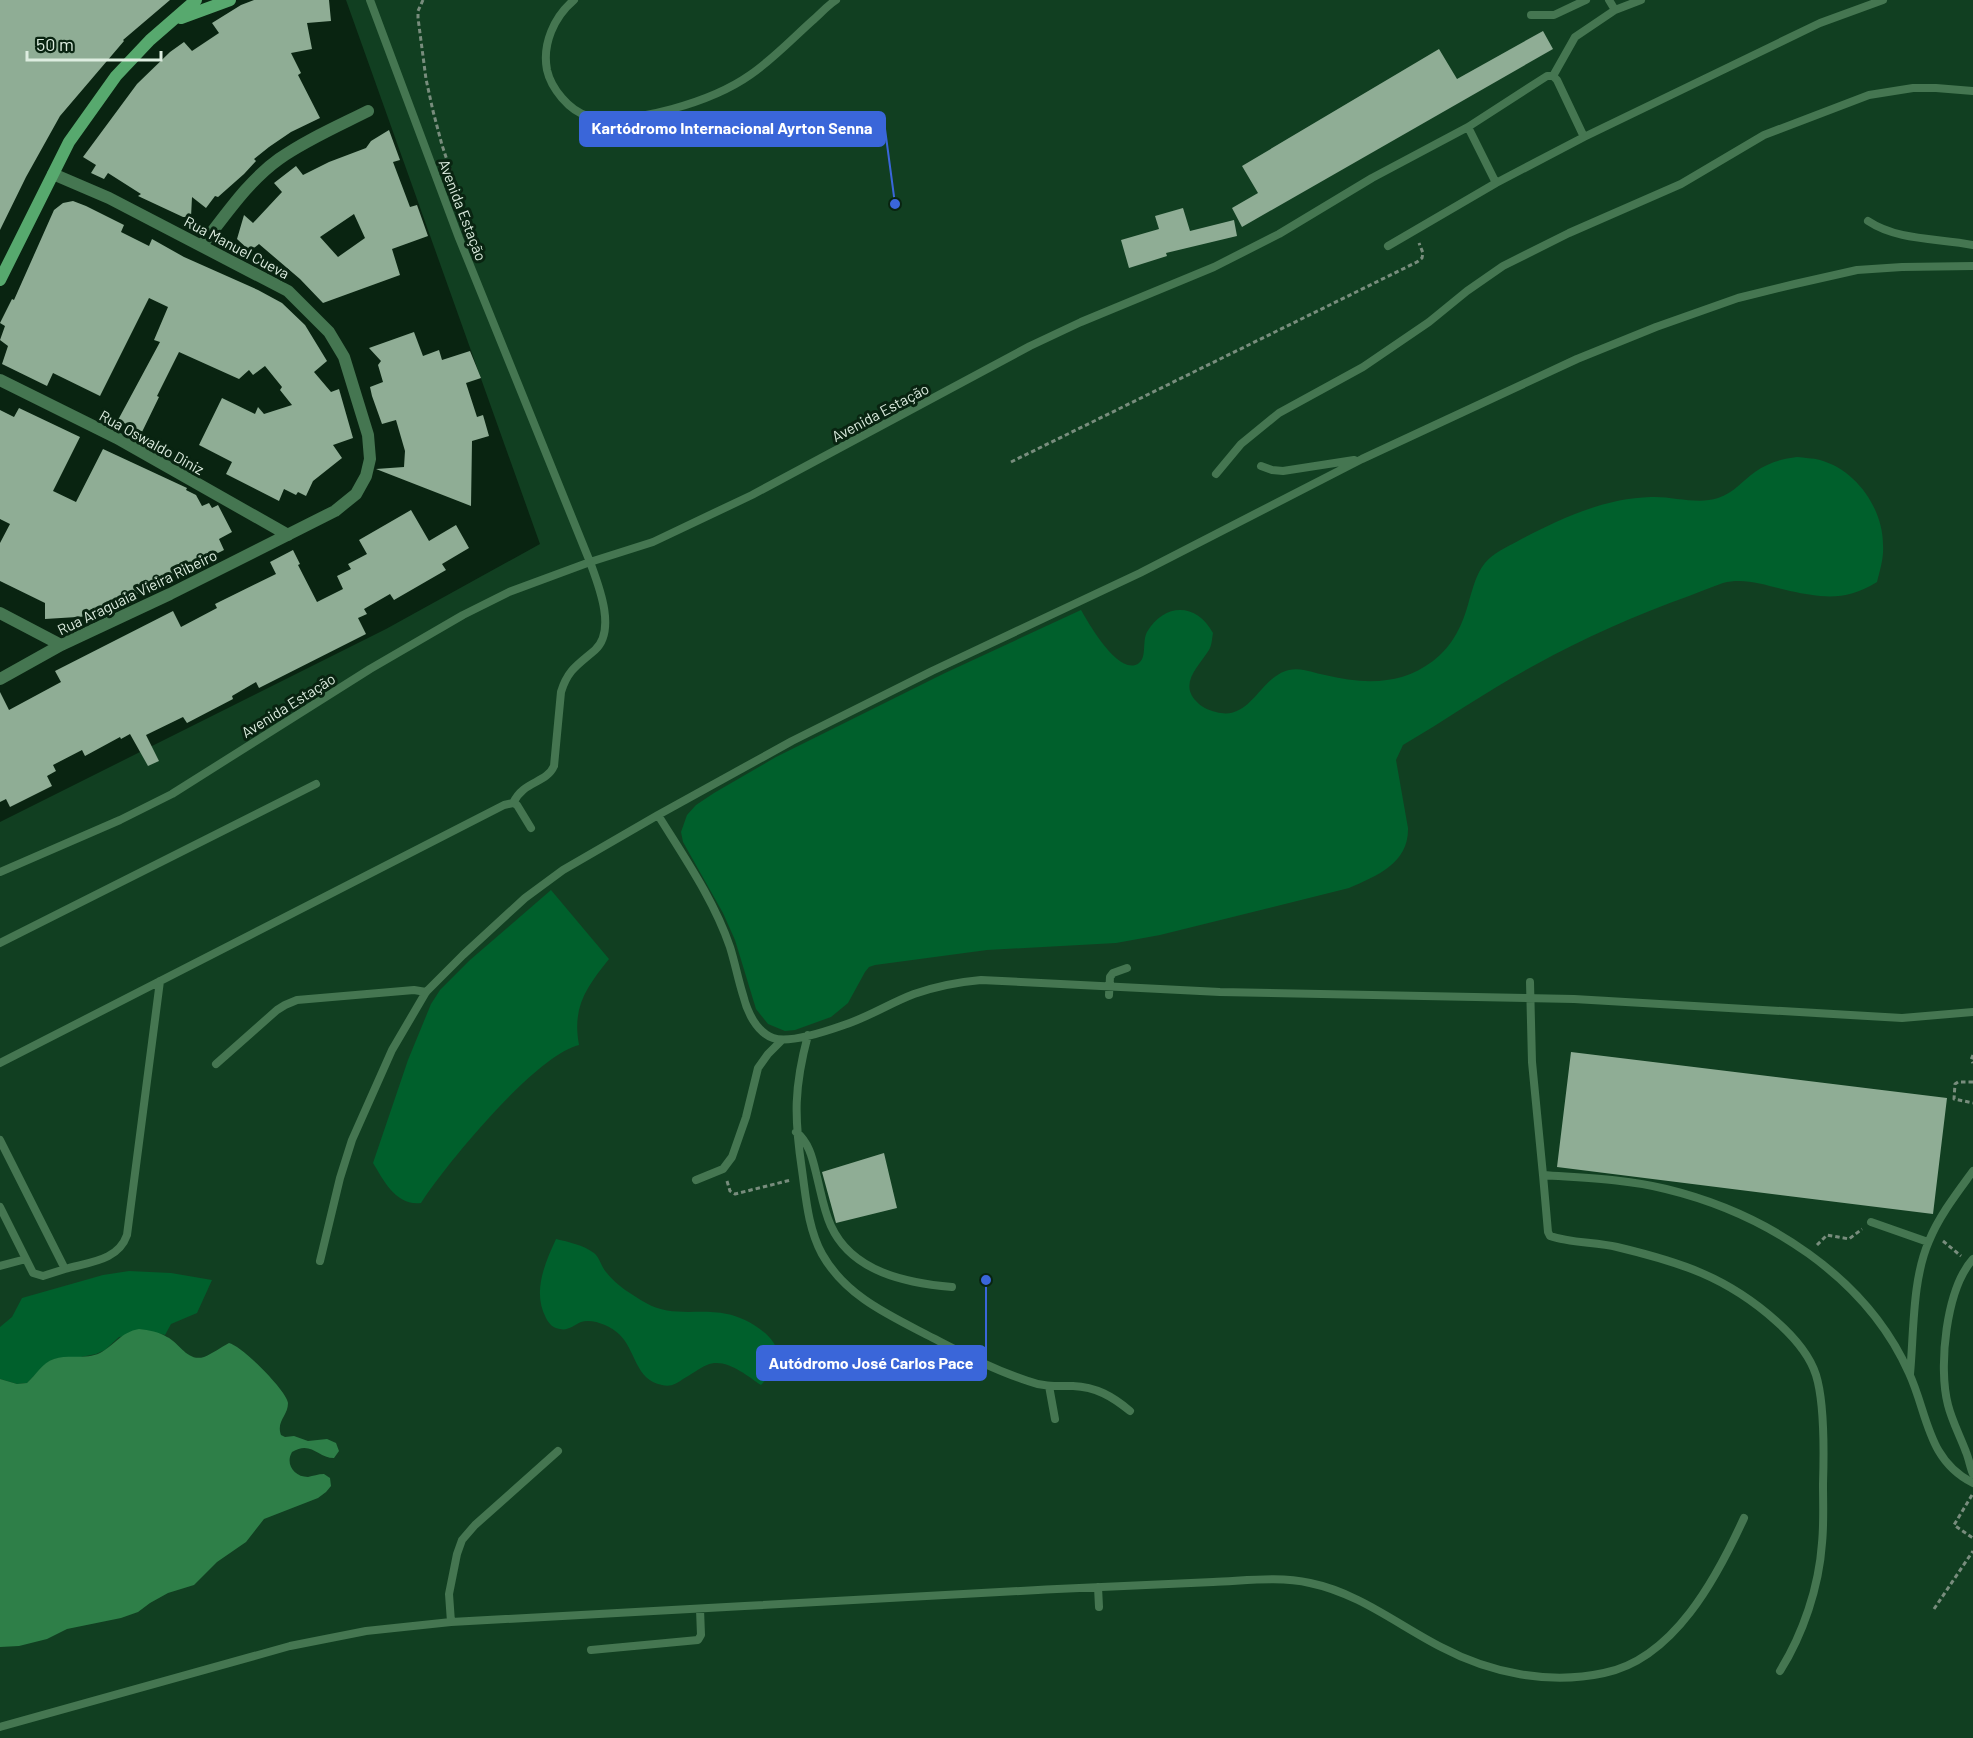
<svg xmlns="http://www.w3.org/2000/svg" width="1973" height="1738" font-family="Barlow,sans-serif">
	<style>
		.green { fill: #113f21 }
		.forest { fill: #00602c }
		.water { fill: #2e7f48 }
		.building { fill: #8fad95; fill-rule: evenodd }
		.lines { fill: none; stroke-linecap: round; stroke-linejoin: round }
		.path { stroke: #788d7d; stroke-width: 3; stroke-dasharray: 4.5 3; stroke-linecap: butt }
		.lane { stroke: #457651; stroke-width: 8 }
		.street { stroke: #457651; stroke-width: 12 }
		.secondary { stroke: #57a96e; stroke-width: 12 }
		.labels { text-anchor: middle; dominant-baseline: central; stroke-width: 6; stroke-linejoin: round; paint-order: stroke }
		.street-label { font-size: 15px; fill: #ddede0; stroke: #092411 }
		.leader { fill: none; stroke: #3a66d9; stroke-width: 2 }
		.callout-dot { fill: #3a66d9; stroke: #092411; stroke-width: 2 }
		.callout { fill: #3a66d9; stroke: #3a66d9; stroke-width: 2 }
		.callout-label { font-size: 16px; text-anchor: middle; font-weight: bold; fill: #fff }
	</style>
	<rect width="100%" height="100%" fill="#092411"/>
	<path class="green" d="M346,0H1973V1738H0V822L386,629L540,544Z"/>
	<path class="forest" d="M1797,457C1804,458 1813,458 1820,460C1856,470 1883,508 1883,545C1884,557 1880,570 1877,582C1846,601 1824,598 1790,591C1767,586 1746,577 1723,583C1711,587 1700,592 1689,596C1636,615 1584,638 1535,665C1490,689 1447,719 1403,745L1396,760L1408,828C1409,863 1377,876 1349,888L1160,935L1116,943L987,950L875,965L869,967L865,972L848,1003L831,1017L795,1030L785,1031L768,1024L756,1009L735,940L723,913L683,842L681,832L687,815L696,805L714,793L776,757L945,673L1081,610C1088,622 1119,678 1139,663C1147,657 1142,641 1147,632C1165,602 1197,603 1213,633C1212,638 1212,645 1209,650C1199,666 1179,683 1196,701C1201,707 1208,710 1216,712C1251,722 1259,677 1289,670C1302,667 1313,673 1325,675C1363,684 1400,686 1433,661C1453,646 1463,624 1469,601C1473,588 1476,574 1485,563C1493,553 1507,547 1518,541C1559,519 1605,498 1651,497C1673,496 1697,505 1718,498C1734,493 1742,481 1755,472C1768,463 1781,459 1797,457Z
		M551,890L609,959C586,988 572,1007 579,1045C536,1055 446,1164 421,1203C396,1206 384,1181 373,1163L408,1060L431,1004L440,990L470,960Z
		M556,1239C569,1242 583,1245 594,1253C600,1258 601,1266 606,1272C616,1285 632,1295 646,1303C672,1318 699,1308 727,1314C746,1317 785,1339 777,1363C775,1372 767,1378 761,1385C746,1375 725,1357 707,1365C699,1368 691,1375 683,1379C676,1384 671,1387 662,1385C635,1380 636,1350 619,1334C611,1326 592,1318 581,1322C574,1325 568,1331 560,1329C553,1328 549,1324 546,1318C532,1292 545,1263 556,1239Z
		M129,1271L171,1273L212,1280L197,1313L171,1324L165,1335L158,1333L119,1337L105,1350L96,1354L76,1358L54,1359L47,1363L27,1383L17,1384L0,1379V1327L12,1317L22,1298L103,1275Z"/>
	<path class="water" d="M139,1329C149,1330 159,1332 167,1337C180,1343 187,1362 204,1357C212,1354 221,1347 229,1343C242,1346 287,1391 288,1403C288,1416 276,1421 281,1435L285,1437L294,1436L308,1441L327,1439L336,1443L339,1451L334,1458C318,1458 311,1440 292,1452C285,1464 294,1477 308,1477C313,1476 318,1474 324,1474L330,1478L331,1486L326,1492L318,1498L264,1519L246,1542L217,1562L194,1585L168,1593L150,1603L138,1612L121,1618L67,1629L47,1639L19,1646L0,1647V1379L17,1384L27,1383C36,1375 42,1363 54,1359C69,1354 85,1360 100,1353C115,1345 121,1332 139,1329Z"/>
	<path class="building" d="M0,0H170L123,40L124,41L60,116L26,177L0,230Z
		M254,0H329L331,21L307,23L312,49L291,53L301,73L298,75L320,118L291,132L269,147L254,159L256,161L244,174L218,197L215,196L206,208L192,197L191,217H183L138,196L141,194L108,173L104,179L91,173L96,165L83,157L137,84L170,52L184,42L192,51L219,33L212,23L241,5Z
		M1543,31L1553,49L1242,227L1232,208L1258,193L1242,166L1439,49L1457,79Z
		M389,130L400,160L393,162L410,207L417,205L428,236L392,249L400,275L323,303L300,279L259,244L250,251L237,239L244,215L253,223L282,192L274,183L296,166L303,175L329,162L366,148L371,141ZM354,214L365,238L338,257L320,237Z
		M73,201L86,206L124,225L121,232L149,246L152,239L184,257L258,290L282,303L305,325L327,361L314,372L331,392L339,389L353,438L333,445L342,458L313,481L306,496L298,492L296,495L284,489L279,501L226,474L232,462L199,445L222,398L255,414L258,407L264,414L292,405L280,390L282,387L265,366L253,375L249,370L239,379L179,352L157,396L159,397L142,432L118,420L160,342L154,340L168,307L149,298L100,396L53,373L47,386L2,364L8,346L0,340L5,326L0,323L12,299L14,300L54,210L63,203Z
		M1183,208L1190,231L1234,220L1237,236L1166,253L1167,256L1129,268L1121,240L1159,229L1155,216Z
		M414,332L423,356L439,350L442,360L470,351L481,378L466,383L477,417L483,415L489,436L472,441L471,506L376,469L404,467L405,451L396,420L382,424L372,396L370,387L383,382L378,365L381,361L369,348Z
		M19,408L80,437L53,491L76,502L103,449L187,488L186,490L196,495L202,506L209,503L212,508L218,505L232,532L219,539L224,550L93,616L45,619V603L0,581V543L10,524L0,519V410L14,417Z
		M411,510L429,541L456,525L469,548L442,564L446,570L394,600L390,594L364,609L367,614L358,618L366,634L259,688L256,682L232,696L233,699L187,723L183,717L146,735L159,761L148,766L130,734L121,739L120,737L85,756L82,750L53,765L56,771L47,776L52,786L10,807L6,799L0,802V692L9,710L61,682L55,671L173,611L181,627L217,608L215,604L276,574L270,562L293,550L300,564L298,565L317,602L343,589L337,576L351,569L348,564L367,554L359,540Z
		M1571,1052L1947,1098L1933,1214L1557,1167Z
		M884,1153L897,1208L836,1223L822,1172Z"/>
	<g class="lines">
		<path class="path" d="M423,0L418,11V18L426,79L433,111L442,145L469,227
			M1011,462L1417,262L1422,258L1423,253L1419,243
			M1973,1055L1971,1060L1973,1063
			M1973,1082H1958L1955,1084L1954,1099L1973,1103
			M727,1181L730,1191L735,1194L791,1180
			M1943,1241L1961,1256
			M1817,1245L1827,1235L1849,1239L1862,1229
			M1972,1495L1954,1525L1973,1538
			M1934,1609L1973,1551"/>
		<path class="lane" d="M574,0C554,17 542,44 547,70C551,88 569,111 588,116C633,126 713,101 750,75C772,60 792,39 812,21C820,14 827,6 836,0
			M1609,0L1615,10L1641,0
			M1531,15H1554L1586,0
			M1553,76L1575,37L1615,10
			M1553,76L1557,80L1584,137
			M1468,127L1496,183
			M1868,221C1898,241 1939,238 1973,245
			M1388,246L1496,183L1584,137L1820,23L1883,0
			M1261,466L1272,470L1283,471L1354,460
			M1216,474L1241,444L1279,413L1363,367L1429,322L1467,291L1503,266L1569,233L1681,184L1764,135L1869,95L1913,88H1936L1973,91
			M513,803C524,780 546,784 554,766L561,692C568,669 579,664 595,650C617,630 598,584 590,562L653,542L752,495L1030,346L1081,322L1214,267L1279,234L1372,178L1468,127L1547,76H1553
			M658,815L792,741L932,671L1140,573L1362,459L1577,359L1656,327L1738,298L1795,284L1857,270L1902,267L1973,266
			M0,872L120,820L172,794L370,669L463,615L509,592L590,562L459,238L370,0
			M0,943L316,784
			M1530,982L1532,1062L1543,1175C1584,1178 1626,1179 1666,1189C1765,1213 1866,1276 1909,1373C1928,1414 1927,1460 1973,1483
			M1109,995L1110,977L1113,973L1127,968
			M808,1035C794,1087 794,1117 802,1170C806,1198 808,1228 822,1254C846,1297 891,1316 933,1338C964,1354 994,1370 1028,1381C1043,1387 1057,1386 1073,1386C1096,1387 1112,1396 1130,1411
			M0,1063L504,805L513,803L517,805L531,828
			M216,1064L277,1010L285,1005L297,1000L414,990L426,992
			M796,1132C810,1143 813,1161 817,1177C821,1193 824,1211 831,1226C852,1272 906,1283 952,1287
			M0,1140L65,1269C89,1262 118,1261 127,1235L160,981
			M1543,1175L1548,1232L1550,1236C1570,1243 1596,1242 1617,1247C1680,1262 1727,1277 1776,1321C1793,1336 1809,1353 1816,1375C1825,1404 1824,1453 1823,1484C1823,1503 1824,1523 1822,1543C1819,1587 1803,1634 1780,1671
			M696,1180L723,1169L732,1157L746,1117L758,1068L768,1054L782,1040
			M0,1207L33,1273L43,1276L65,1269
			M1871,1222L1928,1242
			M1973,1259C1946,1289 1938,1367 1948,1405C1952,1421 1960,1436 1966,1452C1969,1459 1970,1467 1973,1474
			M320,1261L340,1178L352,1140L392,1050L426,992L463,955L525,898L563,870L658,815C684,857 714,900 730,947C735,963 738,979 743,995C747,1011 756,1032 773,1038C789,1044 827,1031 844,1025C869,1017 890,1003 914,994C937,986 958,982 981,980L1220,992L1574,999L1902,1018L1973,1012
			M0,1266L26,1259
			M1910,1374C1914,1332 1912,1280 1929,1241C1939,1216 1957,1193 1973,1171
			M1049,1386L1055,1419
			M1098,1587L1099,1607
			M451,1622L449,1594L457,1554L462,1540L475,1525L558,1451
			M591,1650L698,1640L701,1635L700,1609
			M0,1727L290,1646L366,1631L451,1622C647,1611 842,1601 1038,1590C1096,1587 1154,1585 1213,1582C1244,1581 1279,1576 1310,1583C1359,1593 1398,1625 1441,1647C1490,1673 1549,1685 1604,1673C1674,1659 1717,1577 1744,1518"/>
		<path class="street" d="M202,245C225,216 248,181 279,159C306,140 338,126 368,111
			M0,380L117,438L288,535
			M0,613L61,645
			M0,679L61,645L170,594L335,511L356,494L366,476L370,459L368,435L344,357L329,332L288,291L109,198L53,174"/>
		<path class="secondary" d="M181,18L230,0
			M0,280L69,142L116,76L150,40L196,0"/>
	</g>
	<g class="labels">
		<g class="street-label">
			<text transform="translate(463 210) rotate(69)">Avenida Estação</text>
			<text transform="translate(237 247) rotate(28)">Rua Manuel Cueva</text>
			<text transform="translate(880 412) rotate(-28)">Avenida Estação</text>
			<text transform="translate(152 442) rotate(29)">Rua Oswaldo Diniz</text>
			<text transform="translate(137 592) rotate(-26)">Rua Araguaia Vieira Ribeiro</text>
			<text transform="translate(288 705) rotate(-32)">Avenida Estação</text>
		</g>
	</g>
	<path class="leader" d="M895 204L885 129M986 1280L986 1363"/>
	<g class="callout-dot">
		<circle cx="895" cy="204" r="6"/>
		<circle cx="986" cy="1280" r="6"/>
	</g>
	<g class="callout">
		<rect x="580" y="112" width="305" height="34" rx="6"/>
		<rect x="757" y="1346" width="229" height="34" rx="6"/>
	</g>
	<g class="callout-label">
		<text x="732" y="134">Kartódromo Internacional Ayrton Senna</text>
		<text x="871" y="1369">Autódromo José Carlos Pace</text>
	</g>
	<path d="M27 51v9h134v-9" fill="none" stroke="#ddede0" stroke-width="3"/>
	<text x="36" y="51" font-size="18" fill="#ddede0" stroke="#092411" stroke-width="4.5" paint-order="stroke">50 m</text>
</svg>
